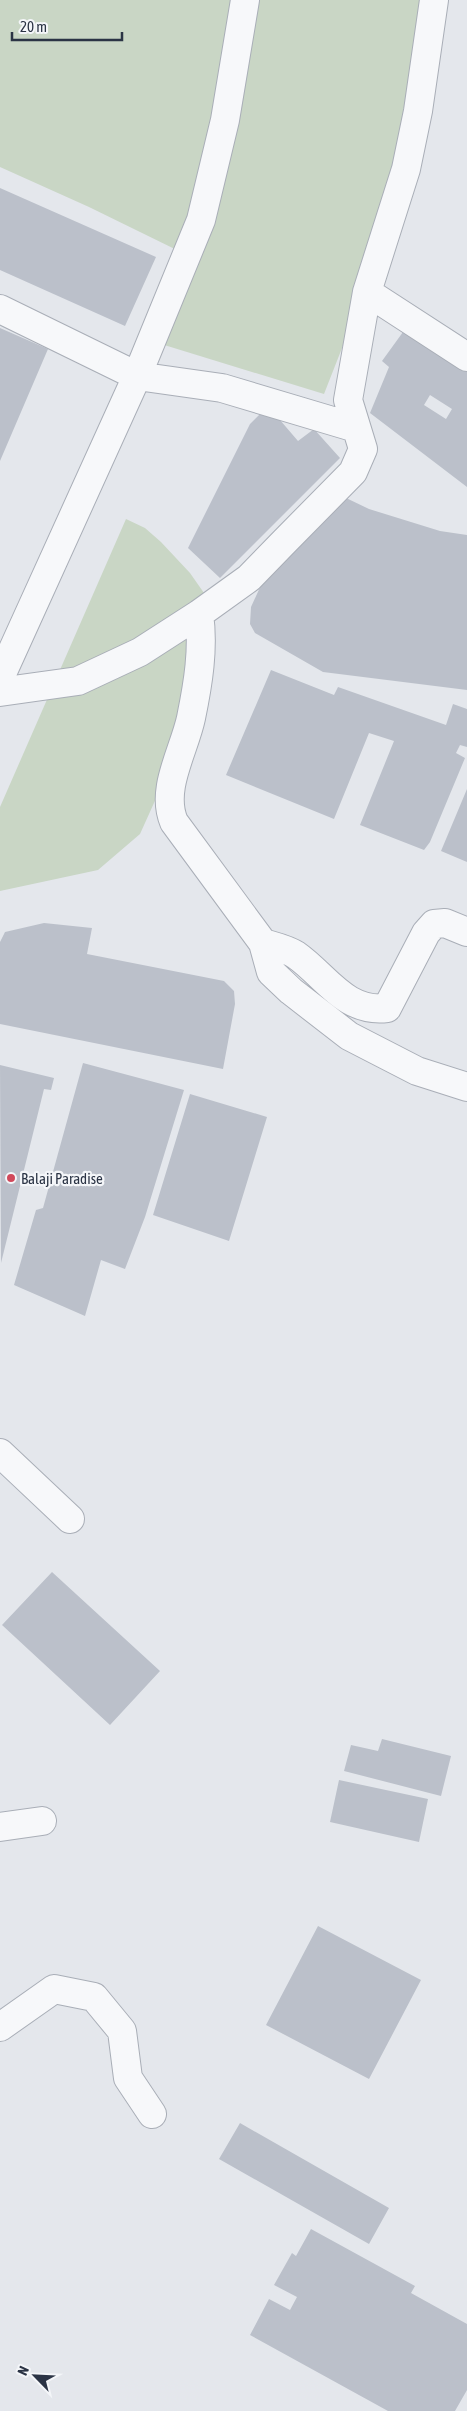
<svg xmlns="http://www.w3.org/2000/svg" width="467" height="2411" font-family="'Asap Condensed',sans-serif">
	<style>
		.green { fill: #c9d6c5 }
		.building { fill: #bbc0ca; fill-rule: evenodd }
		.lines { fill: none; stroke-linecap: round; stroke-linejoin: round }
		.street-casing { stroke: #a9aeb7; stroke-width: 30 }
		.street { stroke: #f7f8fa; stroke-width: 28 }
		.poi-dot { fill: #d1495b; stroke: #f4f6f9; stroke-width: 2 }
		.labels { text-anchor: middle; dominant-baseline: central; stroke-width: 4.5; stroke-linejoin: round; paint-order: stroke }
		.poi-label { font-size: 15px; fill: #2b3445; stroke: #f4f6f9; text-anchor: start }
	</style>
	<rect width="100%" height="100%" fill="#e4e7ec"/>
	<path class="green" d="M0,0H430L417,72L353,320L324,394L161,344L189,256L89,207L0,167Z
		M126,519L145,528L161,542L190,573L204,593L209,612L163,783L140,834L98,870L0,891V807Z"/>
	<path class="building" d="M0,188L156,257L125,326L0,270Z
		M0,328L48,349L0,461Z
		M403,332L467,372V487L370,413L389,367L382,361ZM430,395L452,409L446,419L424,405Z
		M268,406L298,441L314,429L340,458L220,578L188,548L250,424Z
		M344,497L369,509L440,531L467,535V690L323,672L255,633L250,624L251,607L262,583L313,533Z
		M271,670L334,695L338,687L446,725L453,704L467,709V747L460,745L456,753L465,758L430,842L424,850L360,825L394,741L369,733L334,819L226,775Z
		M467,789V862L441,851Z
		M44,923L92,928L87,954L224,981L234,991L235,1004L223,1069L0,1024V942L5,932Z
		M83,1063L184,1090L145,1217L125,1269L101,1260L85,1316L14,1285L36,1210L43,1208Z
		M0,1065L54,1078L51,1090L44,1089L1,1263Z
		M190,1094L267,1117L229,1241L153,1215Z
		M52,1572L160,1671L110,1725L2,1625Z
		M382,1739L451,1756L441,1796L344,1771L351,1745L378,1751Z
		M339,1780L428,1799L419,1842L330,1822Z
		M318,1926L421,1980L369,2079L266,2025Z
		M240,2123L389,2208L369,2244L219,2159Z
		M311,2229L415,2286L411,2293L467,2324V2390L455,2411H388L250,2335L269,2299L290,2310L297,2297L274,2285L292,2253L296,2256Z"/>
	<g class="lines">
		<g class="street-casing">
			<path id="street" d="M367,292L467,357
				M0,309L137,376L222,388L356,428
				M199,614C204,648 198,684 191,718C184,751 160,789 174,822L263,943L271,972L291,991L349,1036L417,1071L467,1087
				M0,678L137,376L201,220L225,120L245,0
				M0,692L78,681L140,652L199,614L249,578L285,541L353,472L363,449L348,400L367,292L406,169L418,111L434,0
				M263,943C273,946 287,949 296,955C326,976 345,1013 387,1008L426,933L434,924L445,923L467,932
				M0,1453L70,1519
				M0,1827L42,1821
				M0,2027L54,1989L94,1997L122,2031L128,2078L152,2114"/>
		</g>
		<use href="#street" class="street"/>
	</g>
	<circle class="poi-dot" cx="11" cy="1178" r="5"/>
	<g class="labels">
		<g class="poi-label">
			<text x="21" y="1178">Balaji Paradise</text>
		</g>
	</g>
	<g transform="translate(35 2376) rotate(294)" stroke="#f4f6f9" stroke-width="4" paint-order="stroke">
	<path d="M0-4L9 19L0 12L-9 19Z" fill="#2b3445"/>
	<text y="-8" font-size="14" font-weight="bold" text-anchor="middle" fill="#2b3445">N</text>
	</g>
	<path d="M12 32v8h110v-8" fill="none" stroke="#2b3445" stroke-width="2.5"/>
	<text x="20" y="32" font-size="15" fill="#2b3445" stroke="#f4f6f9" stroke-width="4" paint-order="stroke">20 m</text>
</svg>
